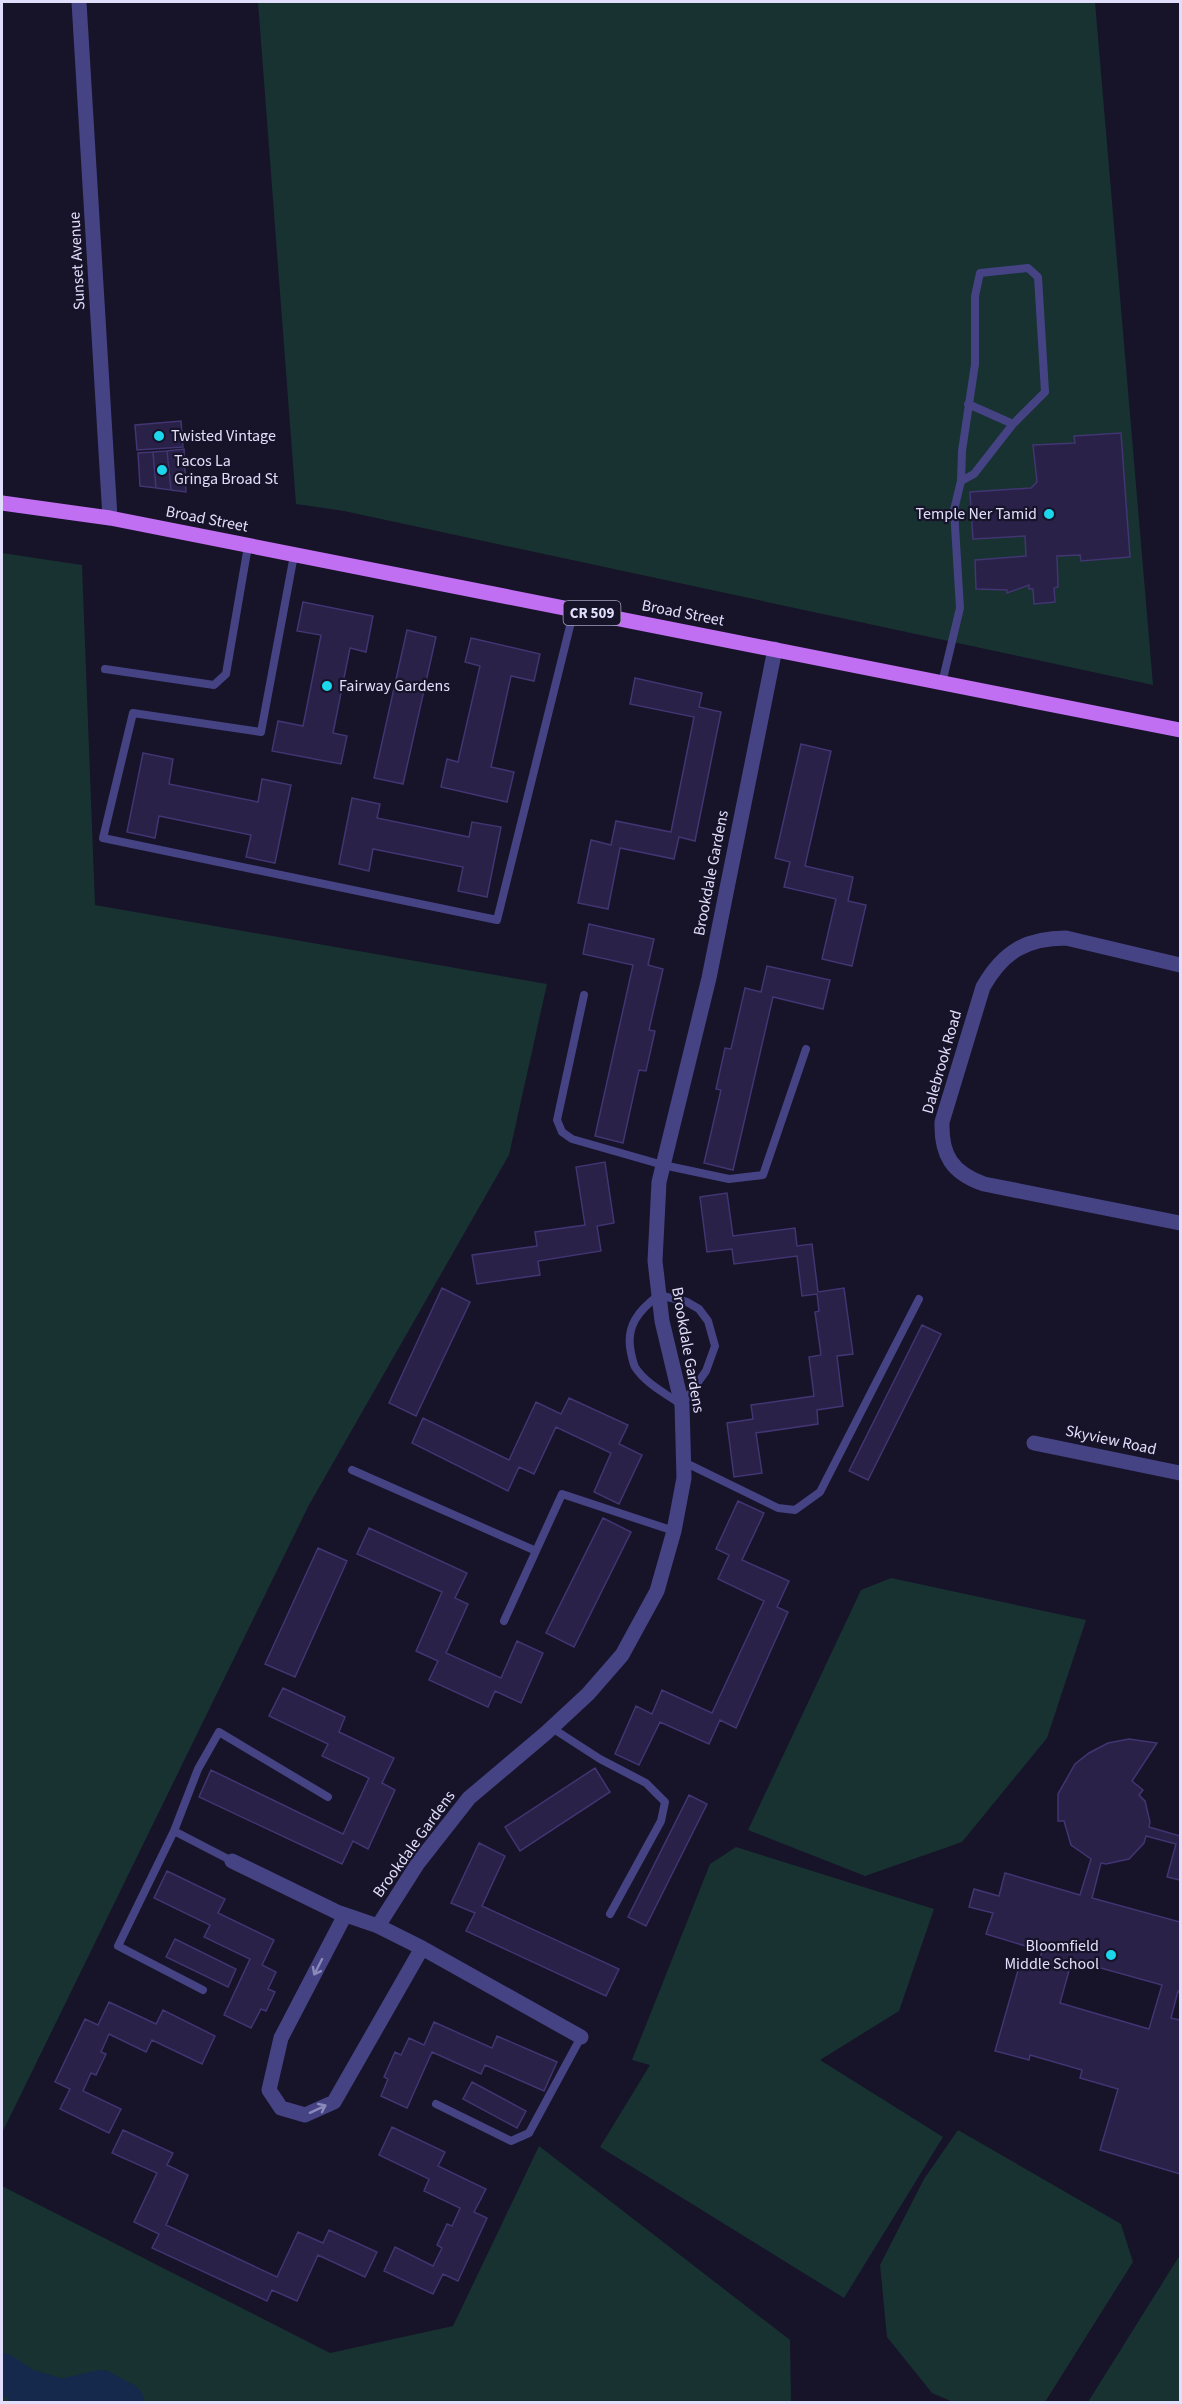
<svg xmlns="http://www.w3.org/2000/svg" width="1182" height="2404" font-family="'Source Sans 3',sans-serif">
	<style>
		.green { fill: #173231 }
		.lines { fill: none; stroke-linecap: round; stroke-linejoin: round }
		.river { stroke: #14294c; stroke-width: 38 }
		.building { fill: #292148; stroke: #413572; stroke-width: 1.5; fill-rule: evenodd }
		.service { stroke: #454384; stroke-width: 8 }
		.minor { stroke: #454384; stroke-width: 15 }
		.primary { stroke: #c16ff2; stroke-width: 15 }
		.oneway { stroke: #8b89ba }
		.poi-dot { fill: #1cd6eb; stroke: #171329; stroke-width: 2 }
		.labels { text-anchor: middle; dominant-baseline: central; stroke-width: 4.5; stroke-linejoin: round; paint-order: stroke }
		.shield { fill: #171329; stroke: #a4a1bd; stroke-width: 1.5 }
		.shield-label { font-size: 15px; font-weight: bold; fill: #e1defc }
		.street-label { font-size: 16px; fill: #e1defc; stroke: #171329 }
		.poi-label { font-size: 16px; fill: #e1defc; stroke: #171329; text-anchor: start }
	</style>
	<rect width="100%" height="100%" fill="#171329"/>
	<path class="green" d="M258,2H1095L1153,685L344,511L296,504Z
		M2,553L82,565L95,905L547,984L509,1155L309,1505L2,2133Z
		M891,1578L1086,1620L1047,1738L962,1842L865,1876L748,1830L861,1590Z
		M736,1847L934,1909L899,2011L820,2060L943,2137L844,2298L600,2147L650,2065L632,2060L710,1864Z
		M958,2130L1121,2224L1133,2262L1045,2402H953L932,2393L887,2337L880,2265L924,2179Z
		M539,2146L790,2340L791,2402H2V2186L330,2353L453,2326Z
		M1180,2257V2402H1088L1178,2258Z"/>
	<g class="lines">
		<path class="river" d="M2,2372L24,2387L61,2398L101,2389L125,2402"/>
	</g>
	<path class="building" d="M181,421L183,447L137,450L135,425Z
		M1121,433L1130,557L1081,561L1080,555L1057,556L1058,587L1054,588L1055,602L1034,604L1033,589H1029V585L1007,593V590L976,589L975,560L1026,556L1025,536L973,539L970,492L1031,488L1037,482L1033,445L1075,443L1074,436Z
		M184,449L186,492L171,490L167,451Z
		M167,451L171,490L156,488L153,452Z
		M153,452L156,488L140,486L138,453Z
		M303,602L373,616L366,652L350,648L333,733L347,736L341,764L272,751L278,721L303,726L321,635L297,631Z
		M407,630L436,637L403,784L374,778Z
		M471,638L540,654L534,681L511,676L491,767L514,772L507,802L441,787L447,759L458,762L480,666L465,662Z
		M635,678L702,693L699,707L721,712L695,841L679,837L674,859L620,848L608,909L578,903L591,840L611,845L616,821L671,832L694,717L630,704Z
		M801,744L831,751L805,866L853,877L848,901L866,905L852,966L822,959L836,899L784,887L790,862L775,858Z
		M143,753L173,759L169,784L258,802L262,779L291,785L275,863L246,857L251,835L159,816L155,838L127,832Z
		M352,798L380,804L377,818L469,837L472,822L501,827L487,897L458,891L463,867L373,849L369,871L339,864Z
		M589,924L654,939L648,965L663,969L649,1030L655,1031L646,1071L639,1070L623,1143L595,1136L633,965L583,954Z
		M767,966L830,980L823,1009L773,997L733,1170L704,1163L721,1090L716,1089L725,1048L731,1049L745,988L761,992Z
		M605,1162L614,1223L597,1226L601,1251L538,1261L540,1275L477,1284L472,1255L537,1246L535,1232L585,1225L576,1167Z
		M727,1193L733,1236L795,1228L797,1246L812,1244L818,1292L844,1288L853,1354L837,1356L843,1406L817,1410L818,1424L756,1433L762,1473L734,1477L727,1423L753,1419L751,1405L814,1396L809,1357L821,1355L815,1312L819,1311L817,1294L802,1296L797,1256L734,1264L732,1249L707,1252L700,1197Z
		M442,1288L470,1302L416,1416L389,1403Z
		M922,1325L941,1334L868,1480L849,1471Z
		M569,1398L628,1425L619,1444L642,1455L619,1504L594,1492L611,1453L556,1427L534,1474L519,1467L508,1491L412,1443L423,1418L509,1460L536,1402L561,1414Z
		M738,1501L764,1513L742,1560L789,1581L777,1607L788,1612L736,1728L720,1720L709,1744L660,1722L639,1765L615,1754L636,1706L652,1714L662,1690L712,1713L764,1601L718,1579L729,1555L716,1549Z
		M603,1518L631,1532L574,1647L546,1633Z
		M369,1528L467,1573L455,1598L468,1604L446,1653L501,1678L517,1641L543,1653L521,1703L495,1691L488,1707L429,1680L438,1661L416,1651L442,1592L357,1554Z
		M318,1548L347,1561L295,1677L265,1664Z
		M283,1688L345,1717L339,1732L394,1758L382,1783L395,1790L368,1849L353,1841L342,1864L199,1797L211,1770L343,1834L369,1778L322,1756L328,1744L269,1716Z
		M1129,1739L1157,1743L1132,1781L1143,1790L1139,1795L1145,1801L1150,1822L1149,1827L1180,1836V1834V1880L1167,1877L1176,1844L1146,1836L1144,1843L1129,1859L1106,1864L1101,1863L1092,1898L1180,1922V1992L1178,1991L1171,2018L1180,2020V2174L1100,2150L1118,2089L1080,2078L1082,2070L1030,2055L1029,2060L995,2051L1019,1967L1037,1971L1042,1951L986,1934L993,1913L969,1907L974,1889L999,1896L1005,1873L1080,1895L1091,1859L1071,1845L1064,1821H1058V1794L1075,1764L1089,1753L1108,1743ZM1072,1960L1162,1985L1149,2029L1060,2003Z
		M595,1768L610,1792L520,1851L505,1827Z
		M689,1795L707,1804L646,1926L628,1917Z
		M479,1843L505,1856L482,1906L619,1969L606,1996L466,1931L475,1913L451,1903Z
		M167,1871L225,1899L218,1913L274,1940L262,1965L276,1972L268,1989L275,1992L266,2011L261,2009L251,2028L224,2015L250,1959L204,1937L210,1925L154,1898Z
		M175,1939L236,1969L228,1987L166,1957Z
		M109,2002L156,2024L163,2010L215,2036L202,2064L152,2040L146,2052L109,2034L101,2052L106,2054L96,2075L91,2073L83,2091L121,2109L109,2133L60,2109L70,2089L55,2082L85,2019L98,2025Z
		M434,2022L492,2048L497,2036L557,2062L544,2091L485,2065L481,2074L432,2052L407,2108L381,2096L388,2079L384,2077L395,2052L401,2055L409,2038L424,2045Z
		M472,2082L526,2111L517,2128L463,2099Z
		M392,2127L445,2152L438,2166L486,2189L474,2212L487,2218L458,2281L443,2274L433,2294L384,2271L395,2247L433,2266L442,2248L437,2245L447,2224L452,2226L460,2208L424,2191L429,2179L379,2155Z
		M123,2130L173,2153L167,2165L188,2175L166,2225L277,2277L298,2232L323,2243L329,2230L377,2252L365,2277L318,2255L297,2301L272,2290L267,2301L152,2248L159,2234L134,2222L157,2173L112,2153Z"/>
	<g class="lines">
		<path class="service" d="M1028,268L1038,277L1045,392L1013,424L974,474L961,481L962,451L975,364V296L980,273Z
			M968,404L1013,424
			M294,555L261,732L133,713L103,838L497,920L574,610
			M105,669L214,685L226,674L248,546
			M942,683L960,608L954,510L961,481
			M584,995L557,1120L562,1132L572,1139L663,1165L729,1179L763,1175L806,1049
			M659,1295L687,1302L699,1309L708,1321L715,1346L706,1371L682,1405C666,1394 645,1383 635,1367C633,1363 632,1357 631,1353C625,1326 639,1310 659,1295Z
			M684,1462L778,1508L795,1510L820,1492L919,1299
			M352,1470L536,1551
			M504,1621L562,1494L674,1531
			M552,1728L600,1759L646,1783L665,1802L661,1821L610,1914
			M174,1831L118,1946L203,1990
			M232,1861L174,1831L198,1769L219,1732L328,1797
			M436,2104L511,2141L529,2133L581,2037"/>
		<path class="minor" d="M79,2L110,518
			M1180,965L1066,938C1026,938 1003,952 983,987L942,1122C941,1155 952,1173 984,1184L1180,1223
			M1034,1443L1180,1473
			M232,1861L337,1912L378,1926L422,1948L581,2037
			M345,1915L281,2038L269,2090L281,2108L305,2115L334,2102L422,1948
			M378,1926L418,1863L469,1798L546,1733L588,1694L622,1655L657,1591L674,1531L684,1478L682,1405L662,1321L655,1261L659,1182L709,978L775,649"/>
		<path class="primary" d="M2,503L110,518L1180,730"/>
	</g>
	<defs><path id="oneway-shaft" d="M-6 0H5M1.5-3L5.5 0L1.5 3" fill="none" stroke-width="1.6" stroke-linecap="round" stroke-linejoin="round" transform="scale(1.5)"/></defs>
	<g class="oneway">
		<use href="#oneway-shaft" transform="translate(318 1967) rotate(117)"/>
		<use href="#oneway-shaft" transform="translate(318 2109) rotate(-25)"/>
	</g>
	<g class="poi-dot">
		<circle cx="159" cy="436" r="6"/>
		<circle cx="162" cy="470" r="6"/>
		<circle cx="1049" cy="514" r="6"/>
		<circle cx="327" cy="686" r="6"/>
		<circle cx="1111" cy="1955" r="6"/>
	</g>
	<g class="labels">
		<rect class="shield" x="563.5" y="601" width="57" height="24" rx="4.5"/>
		<g class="shield-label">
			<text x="592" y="613">CR 509</text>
		</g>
		<g class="street-label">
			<text transform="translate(77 261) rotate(-93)">Sunset Avenue</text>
			<text transform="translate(207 519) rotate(11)">Broad Street</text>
			<text transform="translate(683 613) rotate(11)">Broad Street</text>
			<text transform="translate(711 873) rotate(-79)">Brookdale Gardens</text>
			<text transform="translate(942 1062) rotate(-74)">Dalebrook Road</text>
			<text transform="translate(688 1350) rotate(80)">Brookdale Gardens</text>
			<text transform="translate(1111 1440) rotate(12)">Skyview Road</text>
			<text transform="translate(414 1844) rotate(-54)">Brookdale Gardens</text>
		</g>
		<g class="poi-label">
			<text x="171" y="436">Twisted Vintage</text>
			<text x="174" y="461">Tacos La<tspan x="174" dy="18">Gringa Broad St</tspan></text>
			<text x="1037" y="514" text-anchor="end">Temple Ner Tamid</text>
			<text x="339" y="686">Fairway Gardens</text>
			<text x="1099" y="1946" text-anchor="end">Bloomfield<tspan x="1099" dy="18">Middle School</tspan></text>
		</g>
	</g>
	<rect width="1182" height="2404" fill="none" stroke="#e1defc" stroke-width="6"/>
</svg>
